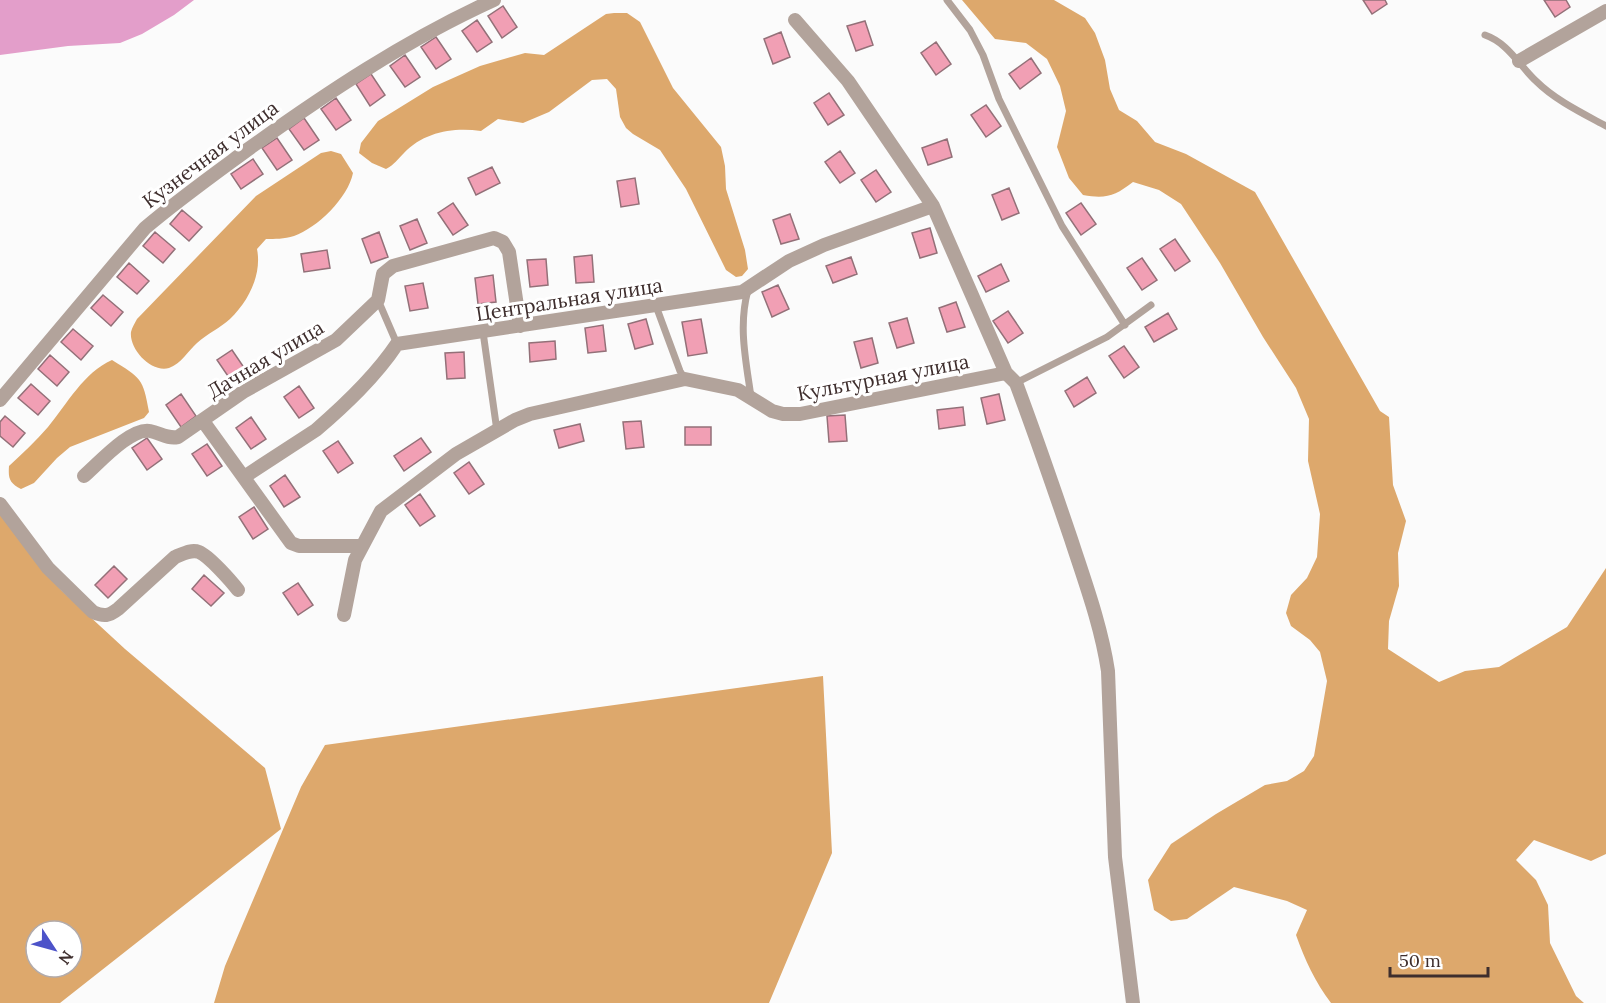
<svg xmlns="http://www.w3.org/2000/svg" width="1606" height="1003" font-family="Lora,serif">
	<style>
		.forest { fill: #dda86c; fill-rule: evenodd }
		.water { fill: #e39eca }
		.building { fill: #f19fb4; stroke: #937078; stroke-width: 1.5 }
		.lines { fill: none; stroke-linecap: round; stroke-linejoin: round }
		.lane { stroke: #b2a39b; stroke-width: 7 }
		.street { stroke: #b2a39b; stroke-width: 14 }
		.labels { text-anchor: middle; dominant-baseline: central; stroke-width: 6; stroke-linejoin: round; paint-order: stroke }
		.street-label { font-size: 20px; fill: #3e2e2d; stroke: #fff }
	</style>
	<rect width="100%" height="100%" fill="#fbfbfb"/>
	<path class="forest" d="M962,0H1054L1085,18L1095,33L1105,60L1110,89L1119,110L1137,121L1155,142L1186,154L1255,192L1380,411L1389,417L1393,485L1406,521L1398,553L1399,586L1389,621L1388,649L1439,682L1465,671L1499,667L1567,627L1606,568V854L1591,861L1534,840L1516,860L1536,880L1548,905L1550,943L1576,996L1584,1003H1331C1315,982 1305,960 1296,935L1307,910L1287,901L1234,887L1187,919L1171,921L1154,910L1148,880L1171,844L1216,814L1265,785L1287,781L1304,771L1314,756L1327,681L1320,652L1310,640L1291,626L1286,613L1291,595L1307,578L1317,557L1320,514L1308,461L1309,419L1296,388L1263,337L1220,263L1181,204L1159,190L1133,182C1115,196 1106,199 1083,195L1069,178L1057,147L1066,111L1060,86L1047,59L1026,43L995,39Z
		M614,13H627L640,22L673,88L721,147L725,166L726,189L745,250L748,269L742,276L736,277L726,270L686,189L660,150L633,134L626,128L620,117L616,89L607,79L592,80L549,112L523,123L498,119L481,131C453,127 424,132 404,153C397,160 395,164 386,169L372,163L359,153L361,143L378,121L433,87L480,66L511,57L525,53L544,55L606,14Z
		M331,151L341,154L353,173C348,198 317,228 294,236C284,239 275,239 266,239L257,249C262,274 249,301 230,319C220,328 207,334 197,343C188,351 181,364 169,368C151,373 129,349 131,332C132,327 135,323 137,319L256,196L321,153Z
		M112,360C141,378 143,378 149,412L144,418L70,447L57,458L34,483L21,489C10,483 8,479 9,466C22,454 36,441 48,427C67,404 84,372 112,360Z
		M0,512L61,590L125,649L265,768L281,829L60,1003H0ZM36,931H72V967H36Z
		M823,676L832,853L769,1003H214L225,966L301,787L325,745Z"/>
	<path class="water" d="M0,0H194L174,15L142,34L120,43L68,46L0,55Z"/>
	<path class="building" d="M1363,0H1385L1387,4L1372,14Z
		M1544,0H1566L1570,7L1555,17Z
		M503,6L517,27L502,38L488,16Z
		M477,20L492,42L477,52L462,31Z
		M865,21L873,45L856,51L847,26Z
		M781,32L790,57L773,64L764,39Z
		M436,37L451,59L436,69L421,47Z
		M936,42L951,64L936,75L921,53Z
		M405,55L420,77L405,87L390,66Z
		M1031,58L1041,73L1020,89L1009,74Z
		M371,74L385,95L370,106L356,84Z
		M829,93L844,115L828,125L814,103Z
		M336,98L351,120L336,130L321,109Z
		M986,105L1001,126L986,137L971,115Z
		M304,118L319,140L304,150L289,129Z
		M277,138L292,160L277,170L262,148Z
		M947,139L952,157L928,165L922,148Z
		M840,151L855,173L840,183L825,162Z
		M253,159L263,174L241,189L231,174Z
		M492,167L500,183L476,195L468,178Z
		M876,170L891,192L876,202L861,180Z
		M635,178L639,204L621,207L617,181Z
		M1009,188L1019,213L1002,220L992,195Z
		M453,203L468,225L453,235L438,213Z
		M1081,203L1096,224L1081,235L1066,213Z
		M182,210L202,227L189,241L170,224Z
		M790,214L799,239L781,244L773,220Z
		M417,219L427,243L410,250L400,226Z
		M930,228L937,253L920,258L912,233Z
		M155,232L175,249L163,263L143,246Z
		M379,232L388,257L371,263L362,239Z
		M1175,239L1190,261L1175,271L1160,249Z
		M327,250L330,268L304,272L301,254Z
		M592,255L594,282L576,283L574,257Z
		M851,257L857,274L833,283L826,266Z
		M1142,258L1157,280L1142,290L1127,268Z
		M546,259L548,285L530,287L527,260Z
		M129,263L149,281L137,294L117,277Z
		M1001,264L1009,281L986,292L978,276Z
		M493,275L496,302L478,304L475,278Z
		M423,283L428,308L410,311L405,286Z
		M778,285L789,309L772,317L762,292Z
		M103,295L123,312L111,326L91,308Z
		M956,302L965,327L947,332L939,308Z
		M1008,311L1023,333L1008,343L993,321Z
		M1168,313L1177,329L1154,342L1145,327Z
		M907,318L914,343L897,348L889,323Z
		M646,319L653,344L635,349L628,324Z
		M701,319L707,353L688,356L682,322Z
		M603,325L606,351L588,353L585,328Z
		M73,329L93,346L81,360L61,342Z
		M872,338L878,363L861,368L854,342Z
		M555,341L556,359L530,362L529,343Z
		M1124,346L1139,367L1124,378L1109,356Z
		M232,350L247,372L232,382L217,360Z
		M464,352L465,378L447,379L445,353Z
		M50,355L69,372L57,386L38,369Z
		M1087,377L1096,393L1074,407L1065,391Z
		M31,384L50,401L38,415L18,398Z
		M299,386L314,408L299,418L284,397Z
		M181,394L196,416L181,427L166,405Z
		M999,394L1005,420L987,424L981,398Z
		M963,407L965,425L939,429L937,410Z
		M845,415L847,441L829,442L827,416Z
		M5,416L25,433L13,447L0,436V422Z
		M251,417L266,439L251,449L236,428Z
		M641,421L644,447L626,449L623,422Z
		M580,424L584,441L559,448L554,430Z
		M685,427H711V445H685Z
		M147,438L162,459L147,470L132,448Z
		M421,438L431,452L404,471L394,456Z
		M338,441L353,463L338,473L323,451Z
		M207,444L222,466L207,476L192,454Z
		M469,462L484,484L469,494L454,473Z
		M285,475L300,497L284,507L270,486Z
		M420,494L435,516L420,526L405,505Z
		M254,507L268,529L253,539L239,517Z
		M114,566L127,579L108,598L95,585Z
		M204,575L224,593L211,606L192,589Z
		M298,583L313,605L298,615L283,593Z"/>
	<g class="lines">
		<path class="lane" d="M947,0L970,30L983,55L999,99L1062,226L1125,325
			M1485,35C1508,43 1519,65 1536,81C1555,100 1582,113 1606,126
			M748,290C738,326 746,361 751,397
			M378,300L397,344
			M656,306L680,371L685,379
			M483,332L497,431
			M1016,383L1107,337L1151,305"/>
		<path class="street" d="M795,20L848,81L933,206L1006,373L1016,383C1035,434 1053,486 1071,539C1085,582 1101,625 1108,671L1115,857L1133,1003
			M1519,61L1606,11
			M0,400L145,228C178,200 213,175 247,150C325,94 406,40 494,0
			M203,421L291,543L299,546H361
			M84,476C98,464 131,427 150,431C160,433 167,439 178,437L243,392L336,340L378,300L383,274L393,266L494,238L503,242L509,252L520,326
			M244,477L316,430C345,405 375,377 397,344L742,292L789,261L824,245L933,206
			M0,504L48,568L93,612C104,617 109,616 118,609L175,557C183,554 191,549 199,552C209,556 231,581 238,590
			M344,615L355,560L381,511L456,454L515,420L530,414L685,379L738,390L772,411L783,414H800L1006,373"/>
	</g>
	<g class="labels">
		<g class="street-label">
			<text transform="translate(210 154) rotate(-37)">Кузнечная улица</text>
			<text transform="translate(569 299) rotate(-9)">Центральная улица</text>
			<text transform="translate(265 359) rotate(-31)">Дачная улица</text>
			<text transform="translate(883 377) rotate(-11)">Культурная улица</text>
		</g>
	</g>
	<g transform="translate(54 949) rotate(126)"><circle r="28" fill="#ffffff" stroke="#b2abab" stroke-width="1.5"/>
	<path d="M0-4.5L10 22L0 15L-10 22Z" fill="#4d53c9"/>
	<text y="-9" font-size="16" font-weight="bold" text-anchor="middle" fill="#3e2e2d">N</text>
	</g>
	<path d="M1390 967v9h98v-9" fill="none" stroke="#3e2e2d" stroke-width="3"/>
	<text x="1399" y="967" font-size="18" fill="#3e2e2d" stroke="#ffffff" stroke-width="4.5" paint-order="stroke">50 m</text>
</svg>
